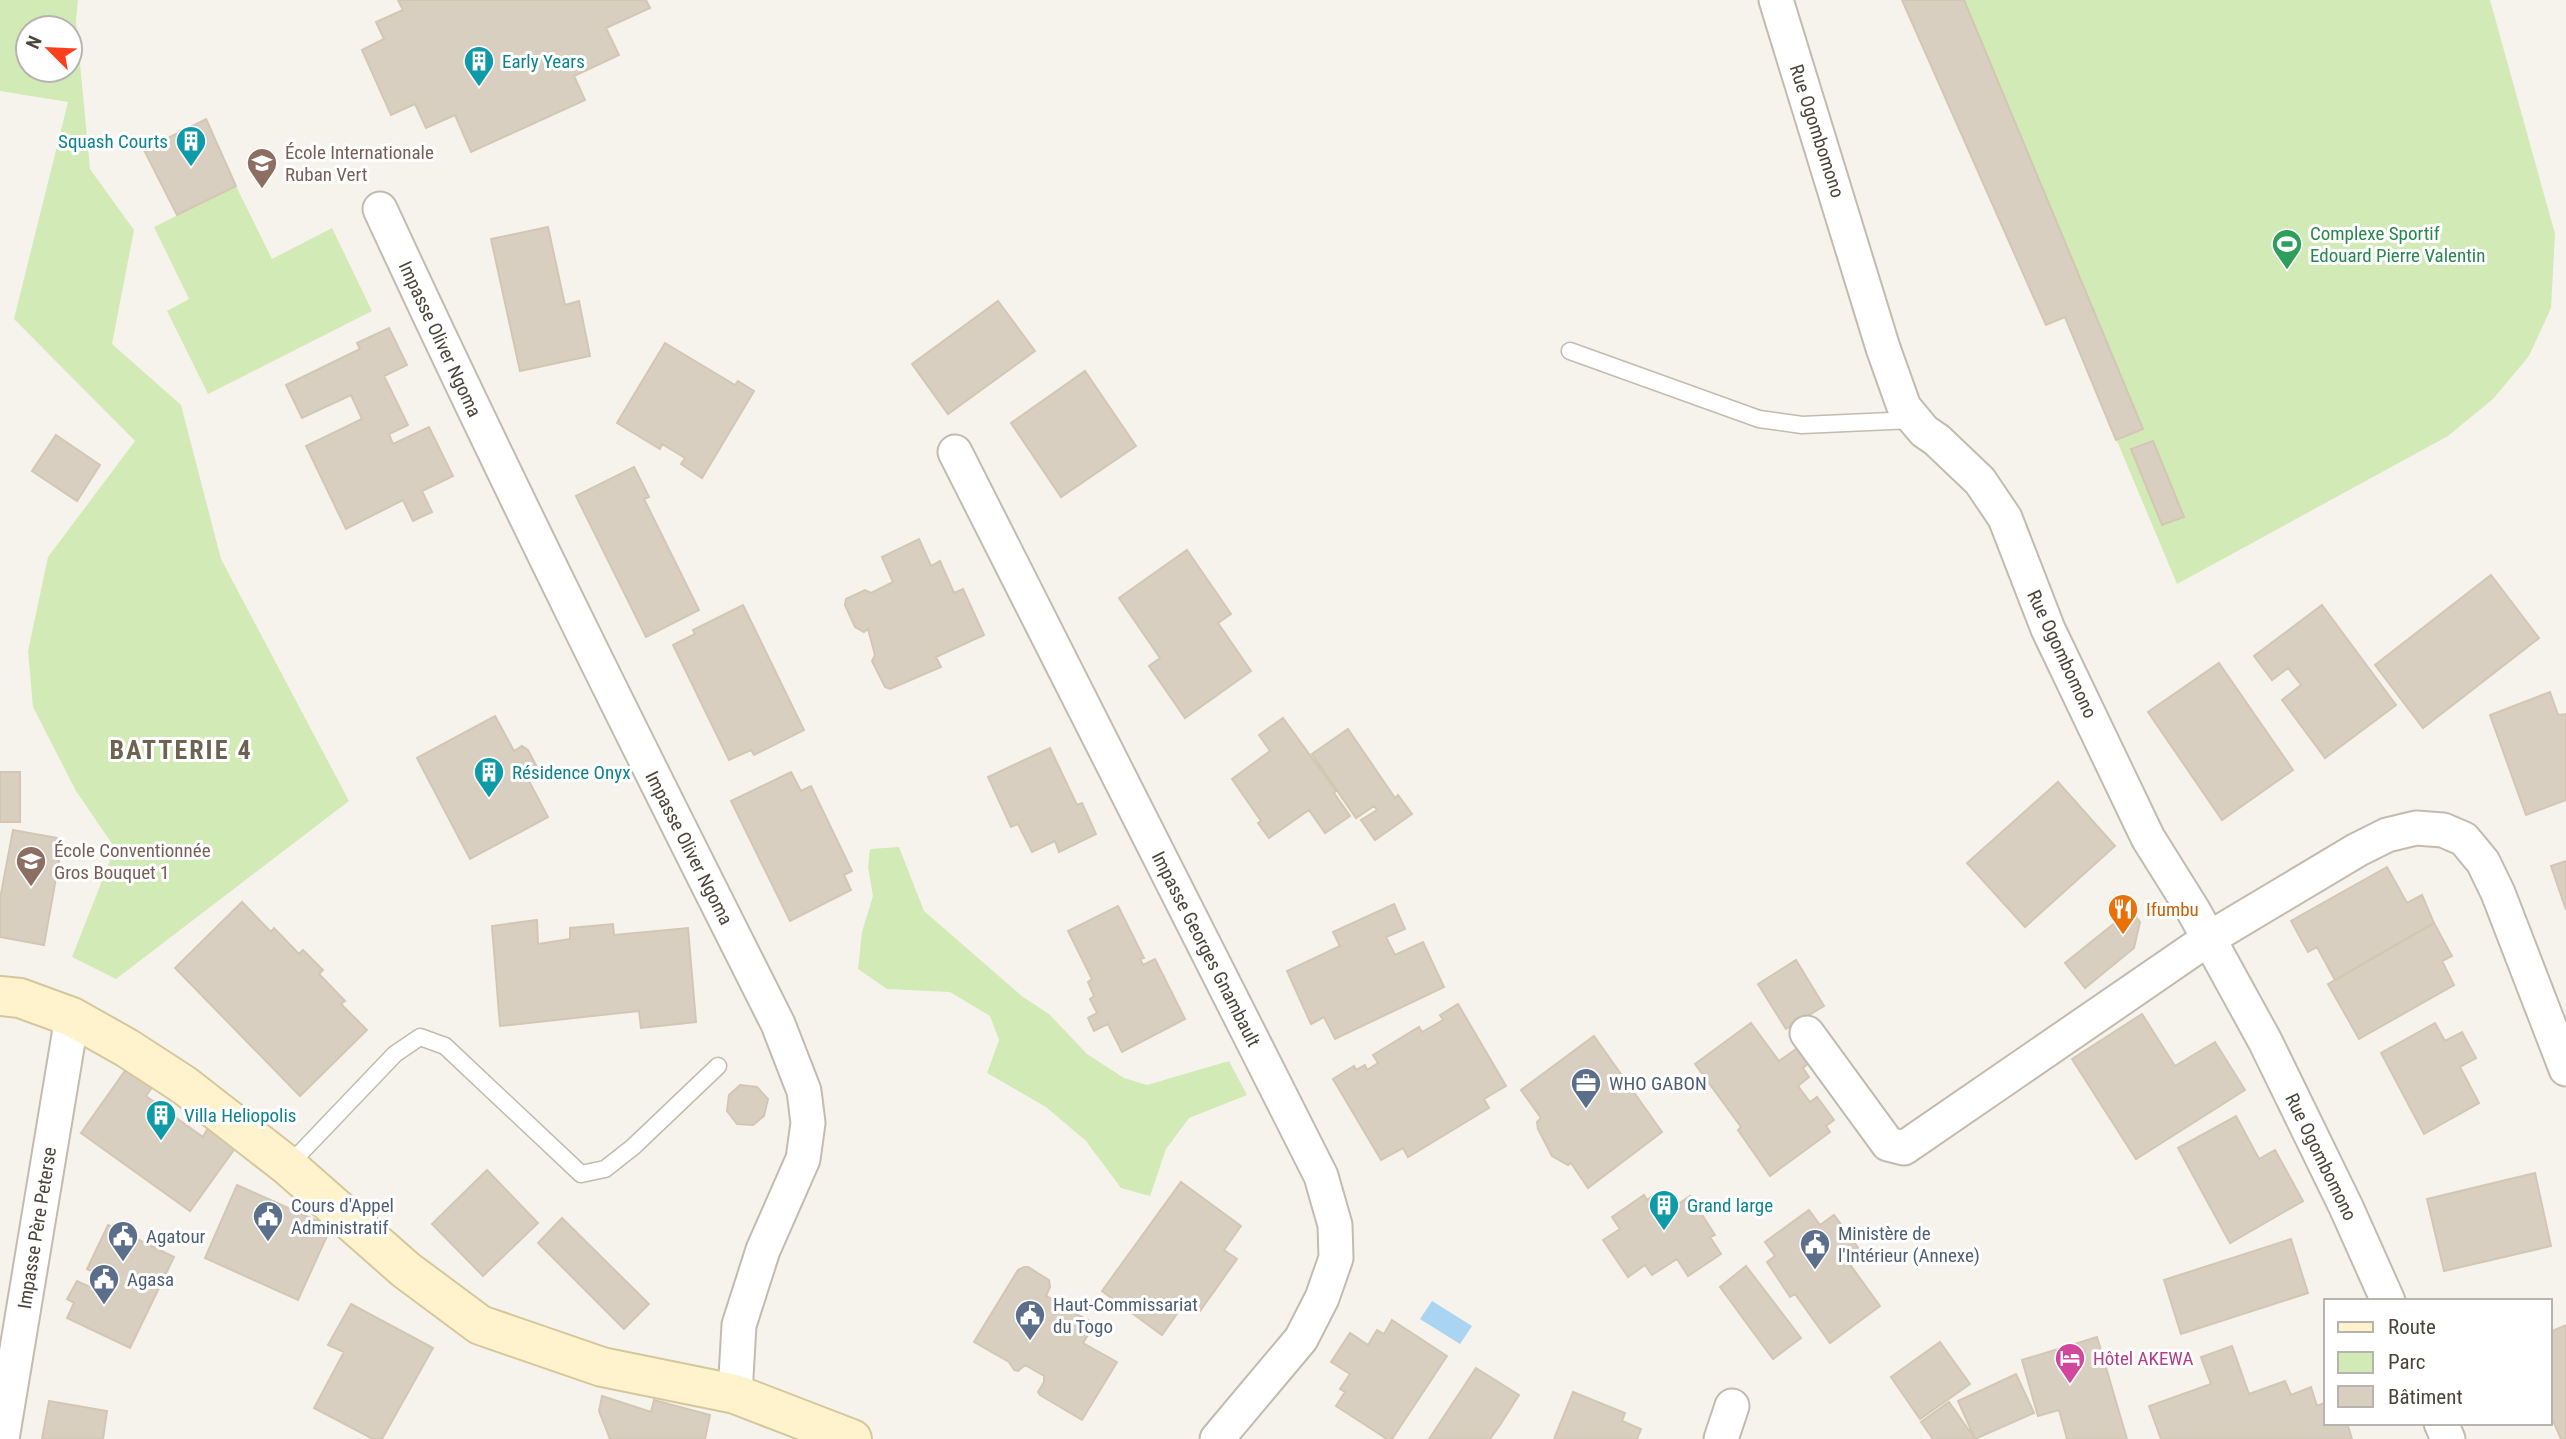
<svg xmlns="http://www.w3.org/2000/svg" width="2566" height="1439" font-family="'Roboto Condensed',sans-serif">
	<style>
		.green { fill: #d2eab5; fill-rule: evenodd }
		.water { fill: #a9d4f2 }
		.building { fill: #d8cfc1; stroke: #d3c7b4; stroke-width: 2 }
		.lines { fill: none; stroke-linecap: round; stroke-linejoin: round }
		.lane-casing { stroke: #c2bbae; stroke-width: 19 }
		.street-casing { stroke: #c2bbae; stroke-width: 37 }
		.secondary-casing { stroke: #d6c79b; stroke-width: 42 }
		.lane { stroke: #fff; stroke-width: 16 }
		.street { stroke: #fff; stroke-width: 33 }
		.secondary { stroke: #fff3cd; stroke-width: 38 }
		.labels { text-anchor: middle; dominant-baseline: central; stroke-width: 6; stroke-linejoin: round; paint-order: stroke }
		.culture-label { font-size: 19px; fill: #0d838f; stroke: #fff; text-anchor: start }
		.street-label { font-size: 19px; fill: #4b4439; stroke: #fff }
		.education-label { font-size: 19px; fill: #785e54; stroke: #fff; text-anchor: start }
		.leisure-label { font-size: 19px; fill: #27864d; stroke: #fff; text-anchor: start }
		.food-label { font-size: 19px; fill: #c56008; stroke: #fff; text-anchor: start }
		.service-label { font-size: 19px; fill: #4e5e75; stroke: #fff; text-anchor: start }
		.hotel-label { font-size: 19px; fill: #b23c85; stroke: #fff; text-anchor: start }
		.district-label { font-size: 26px; font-weight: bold; letter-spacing: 2px; fill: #6e6250; stroke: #fff }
	</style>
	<rect width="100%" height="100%" fill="#f6f3ec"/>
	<path class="green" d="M0,0H78L76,21L90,169L134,230L112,344L181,405L221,559L349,801L116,979L72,957L115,848L76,791L33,707L28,651L48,557L135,441L14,319L68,102L0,91ZM28,28H70V70H28Z
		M1902,0H2490L2555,234L2551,308L2529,356L2493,399L2448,436L2177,584L2065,317Z
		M236,186L272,259L332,228L372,311L208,394L167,311L189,299L154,227Z
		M899,847L924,911L1023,997L1049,1014L1087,1054L1124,1078L1147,1085L1229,1061L1247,1095L1189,1118L1166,1149L1150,1196L1121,1188L1086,1141L1046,1107L987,1073L999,1040L990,1016L950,992L887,989L858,969L862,932L873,896L868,867L870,849Z"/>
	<path class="water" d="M1432,1301L1472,1326L1460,1344L1420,1319Z"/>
	<path class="building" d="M398,0H646L650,8L606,28L619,55L574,76L585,100L471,152L455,115L426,128L415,104L391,115L362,50L384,39L376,22L403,10Z
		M1902,0H1964L2143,429L2116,440L2065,317L2046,325Z
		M206,119L236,186L177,215L144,150Z
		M548,227L565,305L579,301L590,356L520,371L491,239Z
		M998,301L1035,351L948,414L912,364Z
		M389,328L407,365L384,376L408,425L389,434L393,444L429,427L453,476L422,491L432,512L413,521L403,500L346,529L306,446L362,419L351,395L302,418L286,385L360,349L357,343Z
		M665,343L735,385L738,381L754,391L702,478L681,464L685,458L662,444L660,449L617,423Z
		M1085,371L1136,446L1061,497L1011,423Z
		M56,435L100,465L77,501L32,471Z
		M2153,441L2184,517L2162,525L2131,449Z
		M634,467L649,497L644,499L699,610L646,637L576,496Z
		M919,539L931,566L940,561L954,593L963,589L984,635L936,657L941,667L890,689L885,687L872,661L875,655L868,629L864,632L855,627L845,605L846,599L865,590L871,593L893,582L882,557Z
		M1187,550L1231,614L1218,623L1251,671L1185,718L1149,666L1160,658L1119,598Z
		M2491,575L2539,638L2423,728L2375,665Z
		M743,605L804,730L754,755L751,750L729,760L673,645L695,634L693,630Z
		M2322,605L2396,705L2325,758L2282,700L2301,685L2288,668L2272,680L2254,656Z
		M2219,663L2293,770L2222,820L2148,712Z
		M2550,692L2558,715L2566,714V800L2526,815L2490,715Z
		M495,716L514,751L522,746L528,750L538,769L529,781L548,817L470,859L417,758Z
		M1283,718L1336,791L1334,793L1350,816L1325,833L1309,810L1269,838L1258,823L1261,821L1232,779L1270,751L1259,735Z
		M1348,729L1395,798L1398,795L1412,814L1375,840L1361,820L1377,810L1374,806L1356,818L1312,754Z
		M1050,748L1077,805L1082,803L1096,834L1059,852L1055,841L1032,852L1018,824L1011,827L988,777Z
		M0,772H20V822H0Z
		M791,772L801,791L811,786L852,871L844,875L851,890L790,921L731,801Z
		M2058,782L2115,846L2025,927L1967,863Z
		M13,830L63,839L44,945L0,937V899Z
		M2566,861V910L2551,866Z
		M2387,867L2407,903L2422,895L2434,923L2335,980L2317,947L2308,952L2291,921Z
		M242,902L271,932L274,928L299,954L303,950L323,970L319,974L345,1001L341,1004L367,1030L300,1096L175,968Z
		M1394,904L1405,929L1386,937L1395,955L1423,942L1444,987L1335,1039L1324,1017L1311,1024L1287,971L1340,946L1333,932Z
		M1118,906L1144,958L1140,959L1143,965L1155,959L1185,1019L1122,1052L1108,1024L1094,1031L1088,1018L1097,1013L1090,999L1094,996L1088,982L1092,979L1068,931Z
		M2131,910L2140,922L2134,948L2085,988L2065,963Z
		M537,920L538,944L570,939V928L613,924L614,935L688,928L696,1022L641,1028L639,1011L500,1026L492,926Z
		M2434,923L2452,956L2442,961L2454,985L2359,1039L2328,984Z
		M1796,960L1824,1006L1786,1029L1758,984Z
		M1458,1004L1506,1086L1484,1099L1489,1108L1408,1157L1403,1148L1381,1160L1333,1079L1354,1066L1356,1070L1365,1065L1367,1070L1378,1063L1373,1055L1419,1027L1422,1032L1443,1020L1440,1015Z
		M2142,1014L2175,1066L2215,1042L2245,1090L2136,1159L2072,1059Z
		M1751,1023L1779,1061L1799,1047L1809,1063L1803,1068L1809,1077L1798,1086L1810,1102L1817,1097L1834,1120L1826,1126L1830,1132L1770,1176L1738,1130L1741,1127L1695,1064Z
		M2435,1023L2445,1041L2462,1032L2476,1058L2460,1067L2479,1103L2424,1134L2381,1053Z
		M1594,1036L1662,1132L1588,1188L1571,1163L1568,1165L1552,1156L1538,1129L1537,1122L1541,1118L1521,1090Z
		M127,1068L153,1086L146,1096L203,1137L208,1128L236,1147L190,1211L81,1133Z
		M740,1085L757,1087L768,1099L764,1116L753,1125L737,1124L727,1111L729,1095Z
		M2236,1116L2259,1159L2275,1150L2303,1201L2230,1243L2178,1148Z
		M487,1170L538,1223L483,1276L432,1224Z
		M2535,1173L2551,1246L2444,1271L2427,1199Z
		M1181,1182L1241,1226L1224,1250L1237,1259L1200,1311L1186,1301L1162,1335L1102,1291Z
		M237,1185L331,1227L298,1300L205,1258Z
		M1659,1191L1671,1209L1690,1196L1715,1235L1710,1237L1721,1254L1688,1276L1677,1259L1652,1275L1645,1265L1628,1277L1603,1240L1620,1229L1612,1217L1644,1195L1647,1200Z
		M1809,1210L1820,1225L1834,1215L1859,1249L1846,1259L1880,1306L1830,1343L1795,1294L1790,1297L1767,1262L1775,1256L1765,1242Z
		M562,1218L649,1304L624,1329L538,1243Z
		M108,1225L174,1257L130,1348L67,1318L74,1303L67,1299L77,1281L101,1292L108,1279L87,1269Z
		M2291,1239L2308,1293L2181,1334L2164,1280Z
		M1746,1266L1801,1338L1773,1359L1720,1287Z
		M1024,1267H1028L1049,1280L1050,1287L1046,1296L1057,1302H1068L1072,1307L1074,1313L1088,1320L1090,1332L1083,1343L1117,1362L1082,1420L1040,1395L1038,1392L1044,1382V1376L1025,1365L1018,1371L1014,1370L1009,1362L974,1342L1018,1270Z
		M351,1304L433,1348L382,1439H373L314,1408L344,1352L328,1345Z
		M1392,1320L1447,1356L1392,1439H1387L1336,1406L1345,1392L1340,1389L1350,1374L1331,1362L1350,1333L1368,1345L1377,1330L1384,1334Z
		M2566,1325V1439H2561L2550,1414V1332Z
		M2097,1337L2127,1439H2067L2059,1410L2038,1416L2022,1360Z
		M1940,1342L1970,1384L1920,1419L1891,1377Z
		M2232,1346L2249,1394L2285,1381L2291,1395L2311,1387L2317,1406L2326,1402V1423H2347L2352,1439H2161L2149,1406L2211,1384L2201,1357Z
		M1476,1368L1519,1395L1500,1425L1490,1439H1429Z
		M2016,1374L2034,1413L1975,1439L1958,1401Z
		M1573,1392L1625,1413L1622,1421L1641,1429L1637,1439H1554Z
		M602,1396L651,1412L654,1400L710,1415L705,1439H610L599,1411Z
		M49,1401L107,1411L103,1439H42Z
		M1949,1402L1975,1439H1933L1921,1422Z"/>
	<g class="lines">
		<g class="lane-casing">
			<path id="lane" d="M1570,351L1759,419L1802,425L1913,420
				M288,1166L395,1054L420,1037L445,1046L581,1174L605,1169L633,1147L718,1066"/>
		</g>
		<g class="street-casing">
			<path id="street" d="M1776,0L1883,348L1904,407L1924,431L1937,440L1980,481L2005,518L2048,629L2148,838L2193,910L2265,1041L2346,1207L2388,1301
				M380,209C507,484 642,754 778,1024L804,1091L808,1123L803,1159L763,1250L739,1325L735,1394
				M955,452L1321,1176L1335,1225L1336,1258L1322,1298L1301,1339L1217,1439
				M1807,1033L1888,1144L1904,1148L2208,939L2357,850L2387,835L2416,828L2443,830L2464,839L2483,862L2498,893L2566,1069
				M2441,1423L2448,1439
				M2,1439L72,1017
				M1721,1439L1732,1406"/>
		</g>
		<g class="secondary-casing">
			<path id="secondary" d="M0,996L20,998L72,1017L127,1048L184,1085L288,1166L406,1270L480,1325L602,1367L735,1394L852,1439"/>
		</g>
		<use href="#lane" class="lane"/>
		<use href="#street" class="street"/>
		<use href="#secondary" class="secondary"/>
	</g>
	<defs>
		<g id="building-pin" transform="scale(1.575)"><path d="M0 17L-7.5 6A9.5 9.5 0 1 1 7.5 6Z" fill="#0f9aa8" stroke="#fff"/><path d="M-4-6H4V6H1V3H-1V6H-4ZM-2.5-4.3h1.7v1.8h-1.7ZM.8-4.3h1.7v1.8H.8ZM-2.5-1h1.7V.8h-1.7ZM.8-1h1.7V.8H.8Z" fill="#fff"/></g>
		<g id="school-pin" transform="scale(1.575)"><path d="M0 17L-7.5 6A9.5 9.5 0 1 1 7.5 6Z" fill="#8d6e63" stroke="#fff"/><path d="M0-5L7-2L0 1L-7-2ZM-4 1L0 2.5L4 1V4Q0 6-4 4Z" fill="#fff"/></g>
		<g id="stadium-pin" transform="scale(1.575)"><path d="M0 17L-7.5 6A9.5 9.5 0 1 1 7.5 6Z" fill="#2e9e5b" stroke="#fff"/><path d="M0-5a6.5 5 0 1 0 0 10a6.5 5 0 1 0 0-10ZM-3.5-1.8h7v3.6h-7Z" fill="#fff"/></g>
		<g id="restaurant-pin" transform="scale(1.575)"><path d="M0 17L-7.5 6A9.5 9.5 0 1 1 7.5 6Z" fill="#e8710a" stroke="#fff"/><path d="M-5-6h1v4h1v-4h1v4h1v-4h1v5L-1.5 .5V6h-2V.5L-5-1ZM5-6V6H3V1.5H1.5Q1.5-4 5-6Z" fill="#fff"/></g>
		<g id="office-pin" transform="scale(1.575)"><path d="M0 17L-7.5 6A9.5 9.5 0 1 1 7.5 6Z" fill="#5c6f8a" stroke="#fff"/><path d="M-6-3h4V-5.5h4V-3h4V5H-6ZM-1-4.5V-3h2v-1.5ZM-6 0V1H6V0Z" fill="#fff"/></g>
		<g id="civic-pin" transform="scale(1.575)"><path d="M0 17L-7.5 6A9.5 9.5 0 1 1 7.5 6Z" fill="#5c6f8a" stroke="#fff"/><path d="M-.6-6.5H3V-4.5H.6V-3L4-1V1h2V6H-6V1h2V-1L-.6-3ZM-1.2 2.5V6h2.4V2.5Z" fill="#fff"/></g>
		<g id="hotel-pin" transform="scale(1.575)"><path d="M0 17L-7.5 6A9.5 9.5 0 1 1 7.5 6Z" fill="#d1479c" stroke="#fff"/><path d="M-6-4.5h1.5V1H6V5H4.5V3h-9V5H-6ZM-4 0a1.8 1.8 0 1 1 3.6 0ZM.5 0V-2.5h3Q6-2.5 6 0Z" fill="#fff"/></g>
	</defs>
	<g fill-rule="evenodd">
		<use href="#building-pin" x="479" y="61"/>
		<use href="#building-pin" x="191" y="141"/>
		<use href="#school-pin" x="262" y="163"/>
		<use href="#stadium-pin" x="2287" y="244"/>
		<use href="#building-pin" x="489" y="772"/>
		<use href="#school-pin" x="31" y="861"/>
		<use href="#restaurant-pin" x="2123" y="909"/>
		<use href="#office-pin" x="1586" y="1083"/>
		<use href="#building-pin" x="161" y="1115"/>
		<use href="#building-pin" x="1664" y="1205"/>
		<use href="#civic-pin" x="268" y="1216"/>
		<use href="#civic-pin" x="123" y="1236"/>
		<use href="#civic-pin" x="1815" y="1244"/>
		<use href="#civic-pin" x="104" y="1279"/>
		<use href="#civic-pin" x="1030" y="1315"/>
		<use href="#hotel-pin" x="2070" y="1358"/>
	</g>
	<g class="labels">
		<g class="culture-label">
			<text x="502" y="61">Early Years</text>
			<text x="168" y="141" text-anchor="end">Squash Courts</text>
			<text x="512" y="772">Résidence Onyx</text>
			<text x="184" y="1115">Villa Heliopolis</text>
			<text x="1687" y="1205">Grand large</text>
		</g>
		<g class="street-label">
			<text transform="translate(1817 131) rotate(72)">Rue Ogombomono</text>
			<text transform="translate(440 339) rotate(65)">Impasse Oliver Ngoma</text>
			<text transform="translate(2062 654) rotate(65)">Rue Ogombomono</text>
			<text transform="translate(689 848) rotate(63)">Impasse Oliver Ngoma</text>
			<text transform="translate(1206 949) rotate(63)">Impasse Georges Gnambault</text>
			<text transform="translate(2321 1157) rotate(64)">Rue Ogombomono</text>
			<text transform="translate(37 1228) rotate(-81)">Impasse Père Peterse</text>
		</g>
		<g class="education-label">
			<text x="285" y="152">École Internationale<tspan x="285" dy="22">Ruban Vert</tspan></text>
			<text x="54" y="850">École Conventionnée<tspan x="54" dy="22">Gros Bouquet 1</tspan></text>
		</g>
		<g class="leisure-label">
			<text x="2310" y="233">Complexe Sportif<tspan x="2310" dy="22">Edouard Pierre Valentin</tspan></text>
		</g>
		<g class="food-label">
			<text x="2146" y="909">Ifumbu</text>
		</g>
		<g class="service-label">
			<text x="1609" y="1083">WHO GABON</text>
			<text x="291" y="1205">Cours d'Appel<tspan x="291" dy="22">Administratif</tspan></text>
			<text x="1838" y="1233">Ministère de<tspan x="1838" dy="22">l'Intérieur (Annexe)</tspan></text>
			<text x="146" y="1236">Agatour</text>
			<text x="127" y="1279">Agasa</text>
			<text x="1053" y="1304">Haut-Commissariat<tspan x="1053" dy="22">du Togo</tspan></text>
		</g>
		<g class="hotel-label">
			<text x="2093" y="1358">Hôtel AKEWA</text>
		</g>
		<g class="district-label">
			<text x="181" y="750">BATTERIE 4</text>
		</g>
	</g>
	<rect x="2324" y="1299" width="228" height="126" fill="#ffffff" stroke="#b7b4b0" stroke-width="2"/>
	<rect x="2338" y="1322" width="35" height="10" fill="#fff3cd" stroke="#b7b4b0" stroke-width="2"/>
	<text x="2388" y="1334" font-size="21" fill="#4b4439">Route</text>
	<rect x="2338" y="1352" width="35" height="21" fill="#d2eab5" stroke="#b7b4b0" stroke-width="2"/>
	<text x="2388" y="1369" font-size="21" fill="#4b4439">Parc</text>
	<rect x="2338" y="1386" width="35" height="21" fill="#d8cfc1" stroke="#b7b4b0" stroke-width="2"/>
	<text x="2388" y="1404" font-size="21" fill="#4b4439">Bâtiment</text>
	<g transform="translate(49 49) rotate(294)"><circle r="33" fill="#ffffff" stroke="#b7b4b0" stroke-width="2"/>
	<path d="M0-5L12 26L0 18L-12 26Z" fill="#fc3f1d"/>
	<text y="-10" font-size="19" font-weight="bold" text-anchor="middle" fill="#4b4439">N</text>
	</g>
</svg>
